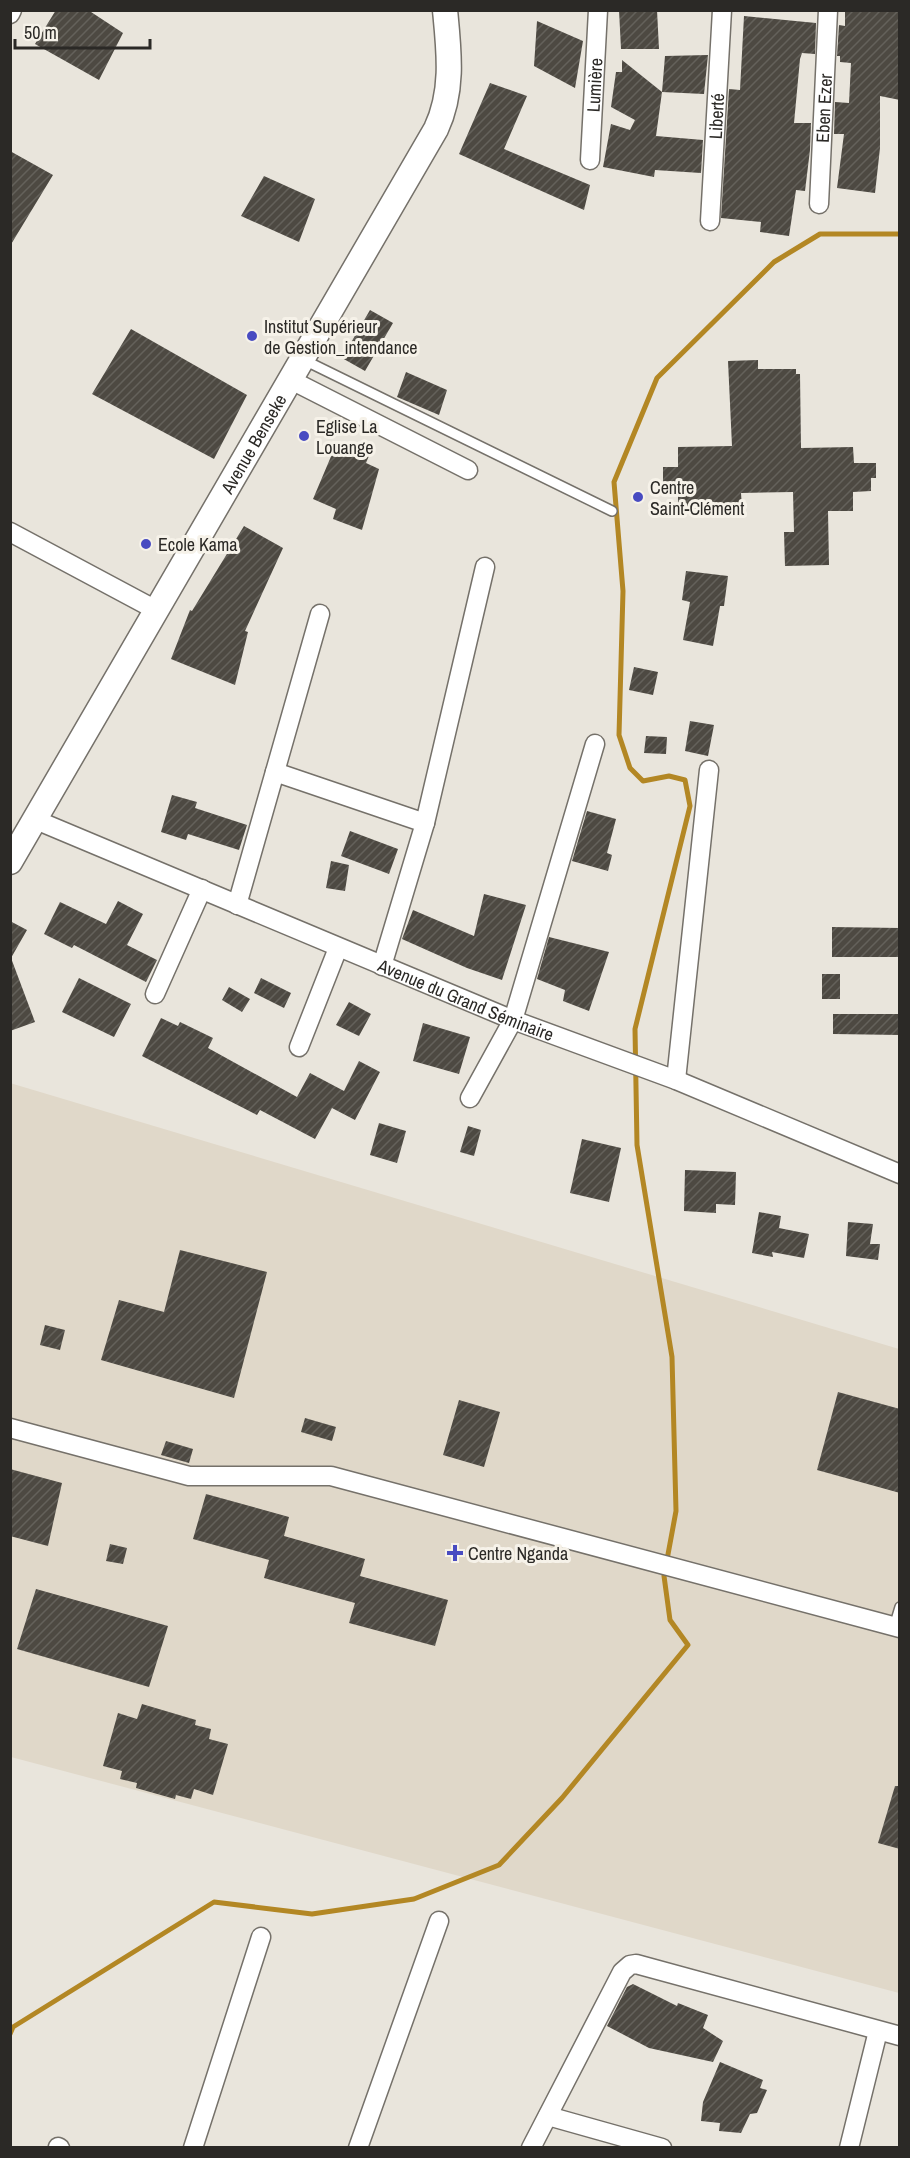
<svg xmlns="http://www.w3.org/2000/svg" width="910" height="2158" font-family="'Archivo Narrow',sans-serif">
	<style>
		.built { fill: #e0d8c9 }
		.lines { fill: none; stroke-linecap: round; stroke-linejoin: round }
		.stream { stroke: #b38724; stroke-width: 5 }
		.building { fill: url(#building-hatch) }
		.service-casing { stroke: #75716a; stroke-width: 12 }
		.minor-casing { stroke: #75716a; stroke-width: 21 }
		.tertiary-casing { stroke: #75716a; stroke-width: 27 }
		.service { stroke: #fff; stroke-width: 9 }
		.minor { stroke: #fff; stroke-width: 18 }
		.tertiary { stroke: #fff; stroke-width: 24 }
		.poi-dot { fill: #484bc1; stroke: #f6f2e9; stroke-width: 2 }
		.labels { text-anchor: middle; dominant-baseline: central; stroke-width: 6; stroke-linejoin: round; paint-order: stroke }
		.street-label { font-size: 18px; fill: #2b2926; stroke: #f6f2e9 }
		.poi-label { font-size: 18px; fill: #2b2926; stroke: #f6f2e9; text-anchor: start }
	</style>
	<defs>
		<pattern id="building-hatch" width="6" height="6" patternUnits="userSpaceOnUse" patternTransform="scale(1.5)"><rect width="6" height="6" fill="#4d4942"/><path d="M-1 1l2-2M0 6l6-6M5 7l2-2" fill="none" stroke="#64615b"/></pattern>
	</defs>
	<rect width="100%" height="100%" fill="#e9e5dc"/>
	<path class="built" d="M10,1083L899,1349V1993L11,1757Z"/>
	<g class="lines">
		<path class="stream" d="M10,2034L13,2027L214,1902L312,1914L414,1899L499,1865L562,1798L688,1645L670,1620L664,1576L676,1511L672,1357L637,1145L635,1029L690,806L685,780L669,776L643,781L630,768L619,735L623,591L614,482L657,378L774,262L820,234H900"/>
	</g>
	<path class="building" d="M56,10H88L123,33L99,80L35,44Z
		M619,10H657L659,49H621Z
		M845,10H900V100L880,96V148L875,193L837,188L844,134H834L835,102L849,103L851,63L840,62V56H837L839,25L845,26Z
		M744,16L816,23L815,54L802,53L800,59L794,123H811L810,150L805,191L796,190L789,236L760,232L761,222L721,218L729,89L740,90Z
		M537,21L583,41L575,88L534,66Z
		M708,55L704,94L662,92L665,56Z
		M622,60L662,92L656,136L703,140L701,173L655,170L654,177L603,167L611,124L630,130L635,120L611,107L616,72H622Z
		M490,83L527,96L504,149L590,185L584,210L459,154Z
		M10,151L53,175L10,246Z
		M264,176L315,199L299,242L241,216Z
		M370,310L393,323L365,371L342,358Z
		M131,329L247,395L214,459L92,394Z
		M758,360V369H796V374H800L801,448L853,447L854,463H876V478H871V491L853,492V511H828L829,565L785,566L784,532H794L793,492L741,493L742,508L678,509V492H663V467H678V447L732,446L728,361Z
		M406,372L447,390L439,415L397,397Z
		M356,446L371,451L366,463L379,469L362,530L333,519L336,509L313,499L335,447L352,456Z
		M244,526L283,548L245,631L248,632L235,685L171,659L190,610L192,611Z
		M686,571L728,576L724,606H720L713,646L683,640L690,602L682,600Z
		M634,667L658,672L653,695L629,690Z
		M690,721L714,725L708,756L685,751Z
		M646,736L667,737L666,754L644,753Z
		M172,795L197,802L195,808L247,825L239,850L188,834L186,840L161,832Z
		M587,811L616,819L607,853L612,855L608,871L572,861Z
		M350,831L398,849L389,874L341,856Z
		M331,861L349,865L345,891L326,888Z
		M484,894L526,905L502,980L467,968L402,939L413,910L474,936Z
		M118,901L143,914L127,945L157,960L146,982L74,945L72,948L44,934L60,902L106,924Z
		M10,921L27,930L11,958L35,1022L10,1031Z
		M832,927L900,928V957H832Z
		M549,937L609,952L589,1011L563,1001L565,990L537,979Z
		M822,974H840V999H822Z
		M79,978L131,1004L114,1037L62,1012Z
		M261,978L291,993L284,1008L254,993Z
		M229,987L250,999L242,1012L222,1000Z
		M349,1002L371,1014L359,1036L336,1025Z
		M833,1014H900V1035L833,1034Z
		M161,1018L178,1026L180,1022L213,1038L208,1048L297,1097L310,1073L344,1091L359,1061L380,1072L355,1120L332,1108L315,1139L260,1110L257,1115L142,1056Z
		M423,1023L470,1037L459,1074L413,1061Z
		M379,1123L406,1131L397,1163L370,1155Z
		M468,1126L481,1130L474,1156L460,1152Z
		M582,1139L621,1148L609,1202L570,1193Z
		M685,1170L736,1172L735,1205L716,1204V1213L684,1211Z
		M759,1212L781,1216L779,1228L809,1234L804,1258L772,1252L773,1257L752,1253Z
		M848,1222L873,1224L870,1244H880L878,1260L846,1256Z
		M180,1250L267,1272L234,1398L101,1360L119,1300L164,1312Z
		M45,1325L65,1330L60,1350L40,1345Z
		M838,1392L900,1409V1493L817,1470Z
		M459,1400L500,1412L484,1467L443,1455Z
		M305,1418L336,1427L332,1441L301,1432Z
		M166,1441L193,1449L189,1463L161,1455Z
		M10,1469L62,1483L48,1546L10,1536Z
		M206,1494L289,1517L284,1536L365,1559L360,1576L448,1600L435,1646L349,1623L355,1603L264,1578L269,1560L193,1539Z
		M110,1544L127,1548L123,1564L106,1561Z
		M36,1589L168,1626L149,1687L17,1649Z
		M142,1704L196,1720L195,1725L211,1729L209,1739L228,1744L213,1795L194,1789L191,1799L176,1795L175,1799L136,1788L137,1783L120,1779L122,1771L103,1766L118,1713L137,1719Z
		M895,1786H900V1849L878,1843Z
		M633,1984L677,2006L678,2003L708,2015L703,2028L723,2041L713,2062L649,2048L607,2026L627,1987Z
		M720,2062L763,2080L760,2088L767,2090L757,2113L750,2114L741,2133L719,2131L720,2123L701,2121L703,2102Z"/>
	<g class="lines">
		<g class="service-casing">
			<path id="service" d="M304,360L612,511
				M894,1627L900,1607"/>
		</g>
		<g class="minor-casing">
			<g id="minor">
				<path d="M10,14L12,10"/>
				<path id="s1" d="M590,160L598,10"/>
				<path id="s2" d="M819,204L828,10"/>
				<path id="s3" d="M710,221L722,10"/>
				<path d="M291,380L468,470"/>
				<path d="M10,532L156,610"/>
				<path d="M275,772L425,823"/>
				<path id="s4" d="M36,820L513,1020L676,1080L900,1174"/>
				<path d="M237,905L320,614"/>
				<path d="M382,966L425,823L485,567"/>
				<path d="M155,994L202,889"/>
				<path d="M299,1047L338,948"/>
				<path d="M676,1080L709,770"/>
				<path d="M470,1098L513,1020L595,744"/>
				<path d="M10,1428L189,1476H331L900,1628"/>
				<path d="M548,2116L662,2148"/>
				<path d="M58,2147L60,2148"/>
				<path d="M193,2148L261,1937"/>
				<path d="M358,2148L439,1921"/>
				<path d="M531,2148L622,1972L630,1965L636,1964L900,2036"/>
				<path d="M849,2148L878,2031"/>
			</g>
		</g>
		<g class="tertiary-casing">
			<g id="tertiary">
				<path id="s5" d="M10,862L436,129C454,91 449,51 445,10"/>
			</g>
		</g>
		<use href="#service" class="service"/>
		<use href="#minor" class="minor"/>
		<use href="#tertiary" class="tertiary"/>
	</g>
	<g class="poi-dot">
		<circle cx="252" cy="336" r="6"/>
		<circle cx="304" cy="436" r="6"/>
		<circle cx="638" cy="497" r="6"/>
		<circle cx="146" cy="544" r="6"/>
		<path d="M452 1544h6v6h6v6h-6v6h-6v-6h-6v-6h6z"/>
	</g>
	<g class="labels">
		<g class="street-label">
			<text stroke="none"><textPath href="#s1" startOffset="75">Lumière</textPath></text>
			<text stroke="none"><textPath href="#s2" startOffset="96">Eben Ezer</textPath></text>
			<text stroke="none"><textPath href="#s3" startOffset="105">Liberté</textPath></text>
			<text stroke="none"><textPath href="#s5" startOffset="484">Avenue Benseke</textPath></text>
			<text stroke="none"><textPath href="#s4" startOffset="466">Avenue du Grand Séminaire</textPath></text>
		</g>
		<g class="poi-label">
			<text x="264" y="326">Institut Supérieur<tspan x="264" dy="21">de Gestion_intendance</tspan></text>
			<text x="316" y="426">Eglise La<tspan x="316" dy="21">Louange</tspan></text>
			<text x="650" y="487">Centre<tspan x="650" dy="21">Saint-Clément</tspan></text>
			<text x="158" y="544">Ecole Kama</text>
			<text x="468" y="1553">Centre Nganda</text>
		</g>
	</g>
	<rect width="910" height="2158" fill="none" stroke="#2b2926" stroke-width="24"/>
	<path d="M15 39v9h135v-9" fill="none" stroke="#2b2926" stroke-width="3"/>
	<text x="24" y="39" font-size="18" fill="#2b2926" stroke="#f6f2e9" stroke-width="4.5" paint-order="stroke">50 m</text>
</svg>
